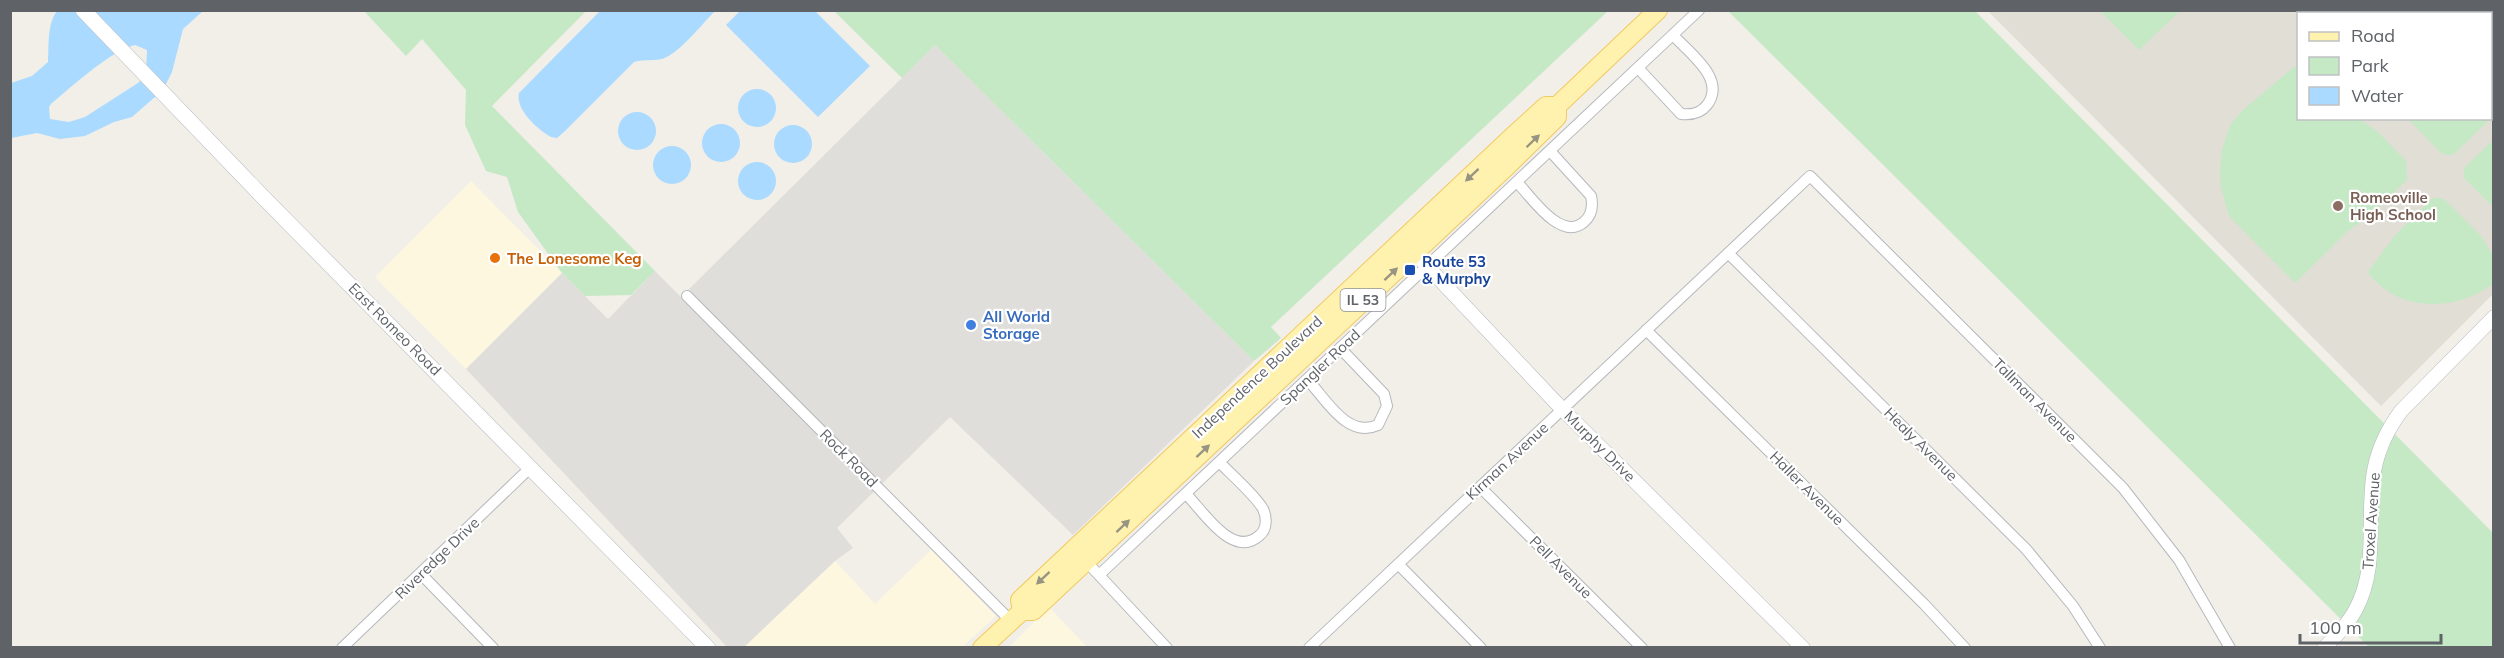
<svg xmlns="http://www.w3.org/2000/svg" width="2504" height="658" font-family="Mulish,sans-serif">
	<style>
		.commercial { fill: #fef7e0 }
		.industrial { fill: #e0deda }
		.education { fill: #e1ded6; fill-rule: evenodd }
		.green { fill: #c5e8c5 }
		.water { fill: #aadaff; fill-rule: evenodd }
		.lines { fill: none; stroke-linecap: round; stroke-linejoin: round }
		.minor-casing { stroke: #b5b8bc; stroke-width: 12 }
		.tertiary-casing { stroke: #b5b8bc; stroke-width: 15 }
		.secondary-casing { stroke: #b6babf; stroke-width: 16 }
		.primary-casing { stroke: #f2c960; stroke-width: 20 }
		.minor { stroke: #fff; stroke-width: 10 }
		.tertiary { stroke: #fff; stroke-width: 14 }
		.secondary { stroke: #fff; stroke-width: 15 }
		.primary { stroke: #fff2af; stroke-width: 18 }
		.oneway { fill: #979581 }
		.education-dot { fill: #8d6e63; stroke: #fff; stroke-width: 2 }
		.food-dot { fill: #e8710a; stroke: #fff; stroke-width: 2 }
		.transit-dot { fill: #1a4fb4; stroke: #fff; stroke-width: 2 }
		.shop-dot { fill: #3f7fe0; stroke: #fff; stroke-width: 2 }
		.labels { text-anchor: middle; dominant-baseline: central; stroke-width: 4.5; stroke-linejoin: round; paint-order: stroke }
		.shield { fill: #fff; stroke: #8f9295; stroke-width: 1.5 }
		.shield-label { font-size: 14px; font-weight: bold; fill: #5f6368 }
		.education-label { font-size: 15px; font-weight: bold; fill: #785e54; stroke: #fff; text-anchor: start }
		.food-label { font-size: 15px; font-weight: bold; fill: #c56008; stroke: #fff; text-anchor: start }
		.transit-label { font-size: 15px; font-weight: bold; fill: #164399; stroke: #fff; text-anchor: start }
		.shop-label { font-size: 15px; font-weight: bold; fill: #366cbe; stroke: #fff; text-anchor: start }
		.street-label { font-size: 15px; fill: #5f6368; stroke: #fff }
	</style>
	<rect width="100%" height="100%" fill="#f1efe8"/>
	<path class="commercial" d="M471,181L562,273L466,369L375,277Z
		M931,550L996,616L962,647L743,648L835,561L875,604Z
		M1049,607L1087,647L1008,648Z"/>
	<path class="industrial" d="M935,45L1254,361L1073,535L950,417L837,528L853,548L835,561L743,648L727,647L466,369L562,273L608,319L655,271L681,297Z"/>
	<path class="education" d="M1988,11H2493V294L2381,406ZM2298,14H2490V118H2298Z"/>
	<path class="green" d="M364,11H586L492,106L655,271L631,295L585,296L562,273L518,212L507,177L486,171L465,125L466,90L422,39L406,56Z
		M834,11H1608L1271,327L1281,338L1254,361L935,45L902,78Z
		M1728,11H1975L2493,533V647H2369Z
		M2100,11H2180L2139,50Z
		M2399,11H2493L2494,115L2491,118L2490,14L2396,13Z
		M2295,66L2298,69V118L2360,119L2379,133L2406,161L2407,180L2374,212L2348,231L2295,283L2229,216L2221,188L2220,171L2222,150L2230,125L2243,110Z
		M2408,119H2490L2453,155L2442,154Z
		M2493,140V207L2464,178V168Z
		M2433,198H2443L2481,236L2493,255V284C2456,312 2397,313 2368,272L2396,234Z"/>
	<path class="water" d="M741,10L815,11L870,66L818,117L726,25Z
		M57,11H203L183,29L172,72L163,90L132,117L114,122L85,136L60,139L37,133L11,138V83L32,76L48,62C49,46 47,24 57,11ZM135,45L147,50L146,74L138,83L85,117L69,122L50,119L49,107L51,104C70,88 113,49 135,45Z
		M600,11H715C702,24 679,54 662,59C653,61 645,59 634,62L565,131L557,138L551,137C537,129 515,109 519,93Z
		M738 108a19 19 0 1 1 38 0a19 19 0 1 1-38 0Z
		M618 131a19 19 0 1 1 38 0a19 19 0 1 1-38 0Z
		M702 143a19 19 0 1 1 38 0a19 19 0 1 1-38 0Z
		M774 144a19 19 0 1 1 38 0a19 19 0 1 1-38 0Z
		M653 165a19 19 0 1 1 38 0a19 19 0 1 1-38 0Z
		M738 181a19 19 0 1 1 38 0a19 19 0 1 1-38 0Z"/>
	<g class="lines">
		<g class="minor-casing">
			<path id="minor" d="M1638,68L1681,114C1691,115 1700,114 1707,105C1727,79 1689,53 1673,35
				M1517,182C1531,197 1561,242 1584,222C1592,215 1593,205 1591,196L1550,151
				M1728,253L2026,549L2073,606L2100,648
				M687,296L1011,621
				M1646,330L1924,604L1965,648
				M1307,379C1326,399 1347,439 1378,425L1387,406L1384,394L1340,348
				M1480,487L1642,648
				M1186,494C1204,512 1233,560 1260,535C1267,529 1267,517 1263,509C1256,496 1231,474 1219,462
				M1083,558L1167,648
				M1398,564L1481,648
				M421,574L493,648
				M1099,575L1699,10
				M342,648L531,467
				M1309,648L1810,176L2123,488L2179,560L2230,648"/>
		</g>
		<g class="tertiary-casing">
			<path id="tertiary" d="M1408,246L1562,409L1803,648
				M2324,648C2336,636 2348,624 2356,609C2378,567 2367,523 2373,478C2376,454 2387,430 2401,411L2494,317"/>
		</g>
		<g class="secondary-casing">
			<path id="secondary" d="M83,10L262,196L708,648"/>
		</g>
		<g class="primary-casing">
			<path id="primary" d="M1022,611L1020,600L1514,135L1546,106H1557L1658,10
				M982,648L1022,611H1033L1504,169L1557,117V106"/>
		</g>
		<use href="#minor" class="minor"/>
		<use href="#tertiary" class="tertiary"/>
		<use href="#secondary" class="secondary"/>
		<use href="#primary" class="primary"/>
	</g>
	<defs><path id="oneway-solid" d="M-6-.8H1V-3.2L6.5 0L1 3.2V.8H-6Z" transform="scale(1.5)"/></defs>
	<g class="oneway">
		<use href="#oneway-solid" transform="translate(1533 141) rotate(-44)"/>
		<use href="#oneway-solid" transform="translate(1472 175) rotate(137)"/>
		<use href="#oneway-solid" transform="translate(1391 274) rotate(-43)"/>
		<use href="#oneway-solid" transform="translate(1203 451) rotate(-43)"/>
		<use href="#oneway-solid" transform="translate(1123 526) rotate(-43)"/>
		<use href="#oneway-solid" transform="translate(1043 578) rotate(137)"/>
	</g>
	<circle class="education-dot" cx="2338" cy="206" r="6"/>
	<circle class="food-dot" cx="495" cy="258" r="6"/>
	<rect class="transit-dot" x="1404" y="264" width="12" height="12" rx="3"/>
	<circle class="shop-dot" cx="971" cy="325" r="6"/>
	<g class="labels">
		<rect class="shield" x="1340.5" y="289" width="45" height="22" rx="4.5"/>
		<g class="shield-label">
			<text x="1363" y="300">IL 53</text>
		</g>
		<g class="education-label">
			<text x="2350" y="197">Romeoville<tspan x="2350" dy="17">High School</tspan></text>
		</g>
		<g class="food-label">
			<text x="507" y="258">The Lonesome Keg</text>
		</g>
		<g class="transit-label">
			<text x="1422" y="261">Route 53<tspan x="1422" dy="17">&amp; Murphy</tspan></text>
		</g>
		<g class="shop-label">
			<text x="983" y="316">All World<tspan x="983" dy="17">Storage</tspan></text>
		</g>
		<g class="street-label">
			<text transform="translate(395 329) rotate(45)">East Romeo Road</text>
			<text transform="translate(1320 367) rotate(-43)">Spangler Road</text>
			<text transform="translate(1257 377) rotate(-43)">Independence Boulevard</text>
			<text transform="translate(2035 400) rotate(45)">Tallman Avenue</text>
			<text transform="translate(1921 444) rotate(45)">Healy Avenue</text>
			<text transform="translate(1600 446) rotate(45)">Murphy Drive</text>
			<text transform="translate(849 458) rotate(45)">Rock Road</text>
			<text transform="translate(1507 461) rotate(-43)">Kirman Avenue</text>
			<text transform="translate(1807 488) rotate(45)">Haller Avenue</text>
			<text transform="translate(2371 521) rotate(-86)">Troxel Avenue</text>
			<text transform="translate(437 558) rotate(-44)">Riveredge Drive</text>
			<text transform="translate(1561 567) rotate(45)">Pell Avenue</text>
		</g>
	</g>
	<rect width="2504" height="658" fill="none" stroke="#5f6368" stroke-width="24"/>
	<rect x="2297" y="12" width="195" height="108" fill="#ffffff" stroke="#bfc1c3" stroke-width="1.5"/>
	<rect x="2309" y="32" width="30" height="9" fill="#fff2af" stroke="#bfc1c3" stroke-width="1.5"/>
	<text x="2351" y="42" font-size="18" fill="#5f6368">Road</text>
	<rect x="2309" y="57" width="30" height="18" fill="#c5e8c5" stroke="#bfc1c3" stroke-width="1.5"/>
	<text x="2351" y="72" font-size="18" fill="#5f6368">Park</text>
	<rect x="2309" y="87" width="30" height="18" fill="#aadaff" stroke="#bfc1c3" stroke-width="1.5"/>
	<text x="2351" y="102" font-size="18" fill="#5f6368">Water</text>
	<path d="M2300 634v9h141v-9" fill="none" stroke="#5f6368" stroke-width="3"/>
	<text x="2309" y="634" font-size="18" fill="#5f6368" stroke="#ffffff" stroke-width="4.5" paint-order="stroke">100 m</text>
</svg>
